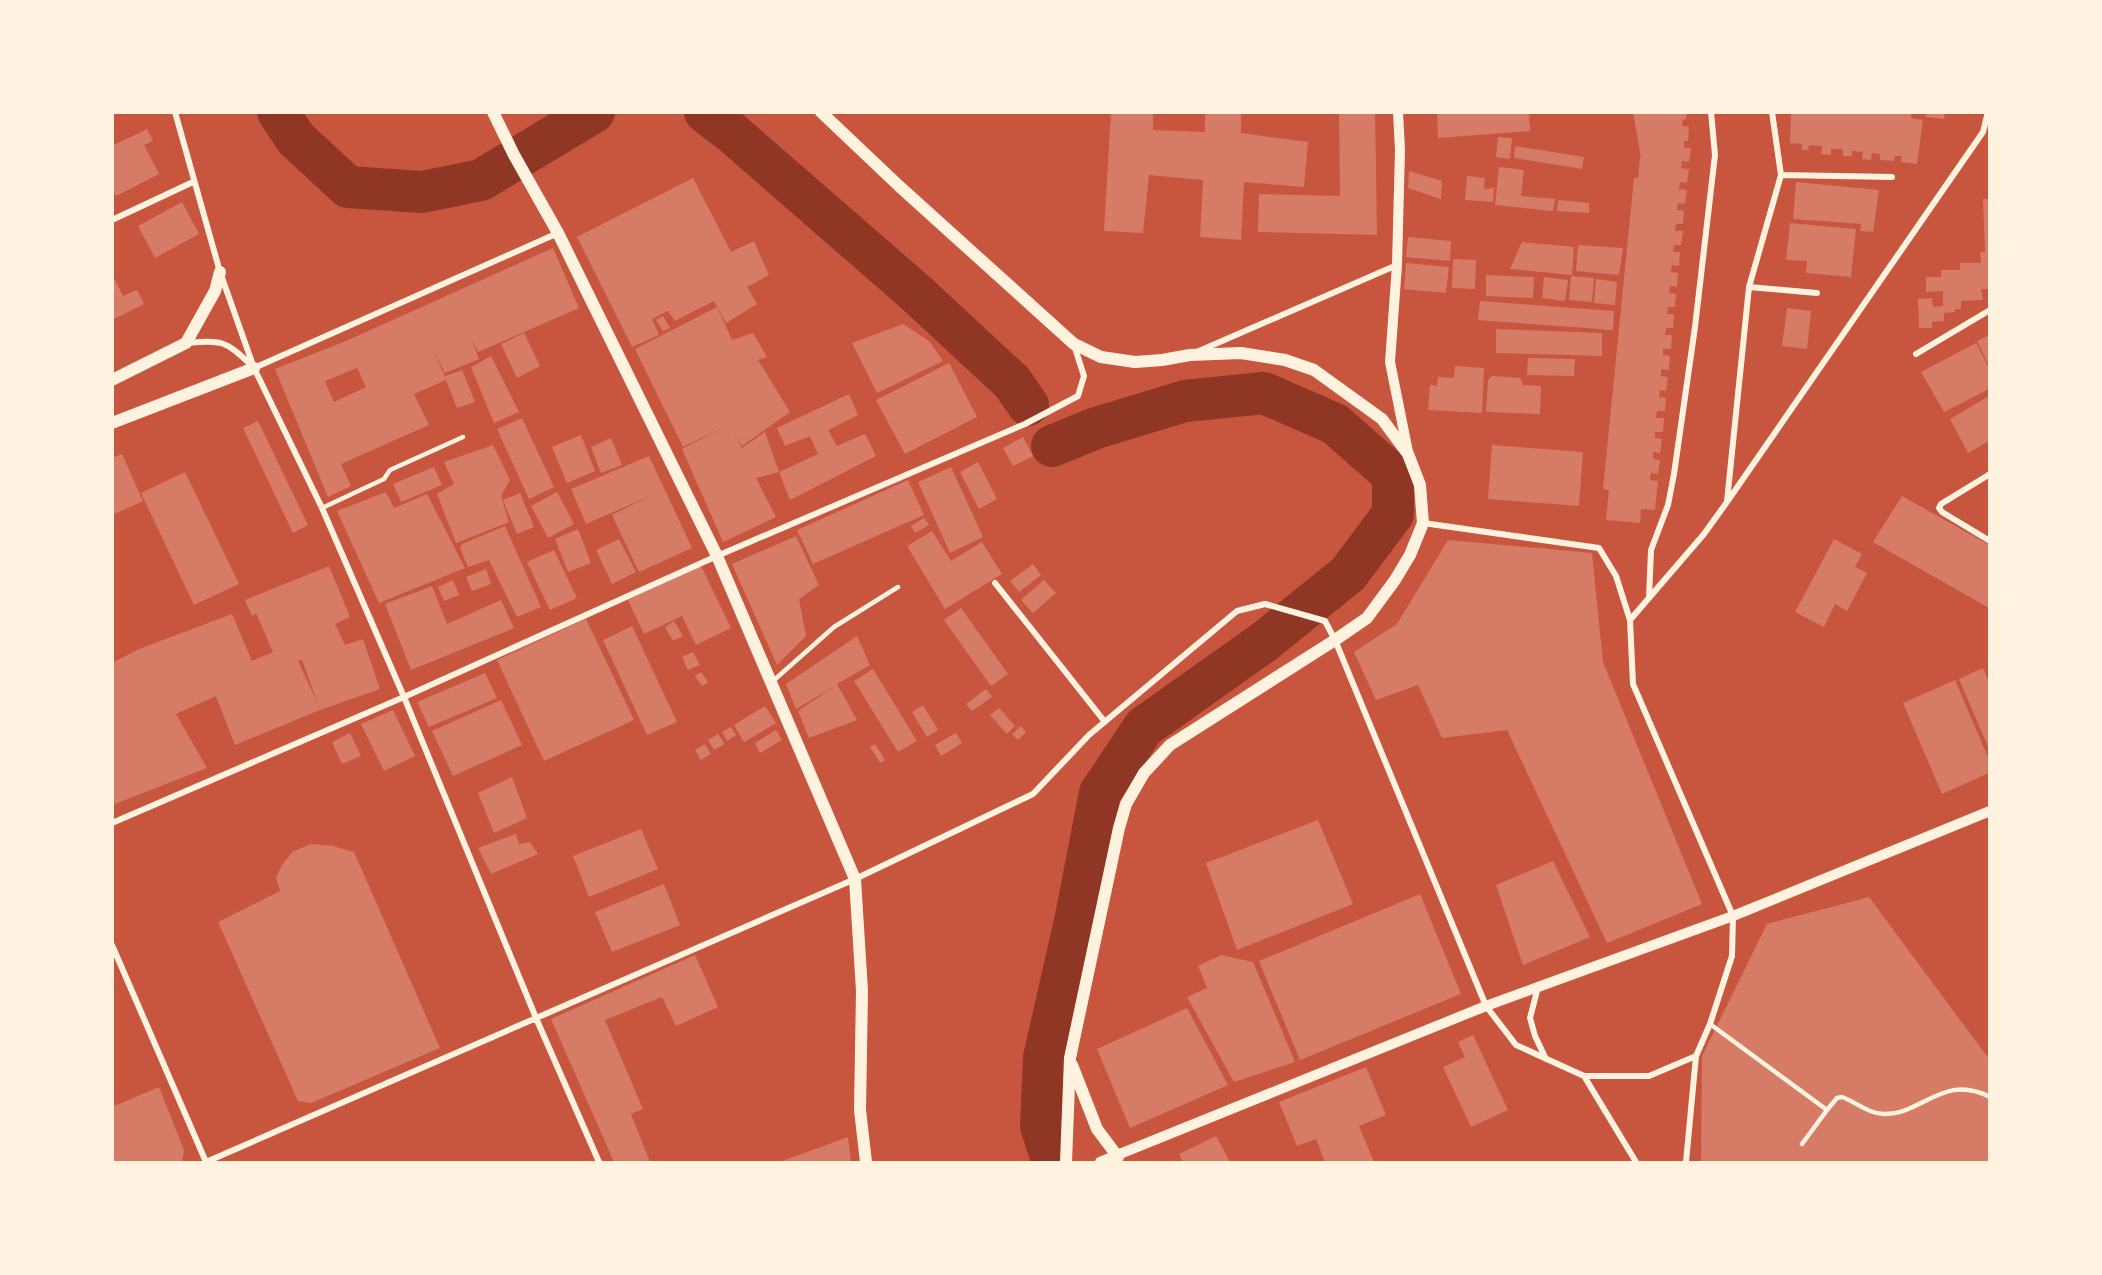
<svg xmlns="http://www.w3.org/2000/svg" width="2102" height="1275" font-family="'IBM Plex Sans',sans-serif">
	<style>
		.lines { fill: none; stroke-linecap: round; stroke-linejoin: round }
		.river { stroke: #8f3625; stroke-width: 42 }
		.building { fill: #d67c66; fill-rule: evenodd }
		.service { stroke: #fff3e0; stroke-width: 4.5 }
		.minor { stroke: #fff3e0; stroke-width: 6 }
		.tertiary { stroke: #fff3e0; stroke-width: 10 }
		.secondary { stroke: #fff3e0; stroke-width: 12 }
	</style>
	<rect width="100%" height="100%" fill="#c8553d"/>
	<g class="lines">
		<path class="river" d="M278,112L296,139L348,187L422,192L481,180L594,112
			M705,112L731,132L916,293L1012,382L1028,405
			M1051,1157L1041,1126L1044,1058L1076,917L1100,793L1144,727L1264,642L1348,574L1393,514V475L1335,424L1264,393L1185,401L1096,428L1052,446"/>
	</g>
	<path class="building" d="M1111,112H1153V130L1205,132V112H1241V133L1308,142L1304,187L1244,182L1241,240L1200,237L1203,180L1149,175L1143,233L1104,231Z
		M1339,112H1375L1377,235L1258,232L1259,194L1340,196Z
		M1437,112H1529L1530,131L1438,138Z
		M1633,112H1687L1686,120L1683,119L1682,126L1689,127L1688,141H1684V148H1691L1689,162L1682,161L1681,168L1689,169L1687,183L1680,182L1679,189L1687,190L1685,204L1678,203L1677,210L1684,211L1683,224H1676L1675,231H1683L1681,245H1674L1673,252H1680L1679,266L1672,265L1671,272L1678,273L1677,287L1670,286L1669,293L1676,294L1675,307H1668L1667,314H1674L1673,328H1666L1665,335H1672L1671,349H1663V355L1670,356L1669,370L1661,369V376L1668,377L1666,391L1660,390L1659,397L1666,398L1665,411H1657L1656,418H1664L1663,432H1655V438L1662,439L1660,453L1653,452V459L1660,460L1658,474L1651,473L1650,480L1658,481L1655,510L1641,509L1640,523L1606,520L1609,490L1603,489L1634,178H1638L1640,157L1641,158Z
		M1791,112H1912L1911,118L1923,120L1917,164L1901,162L1902,156H1895L1894,161L1880,160V154L1872,153L1871,160L1862,159L1863,152L1852,151V156H1843V149H1831V155L1821,154L1822,146L1809,145L1808,150H1802V144L1790,143Z
		M1926,112H1945L1944,119L1926,117Z
		M147,129L153,141L144,145L159,174L116,196L112,189V146Z
		M1498,137L1512,138L1510,159L1496,157Z
		M1515,146L1584,157L1582,169L1514,158Z
		M1499,167L1524,170L1521,196L1555,199L1553,211L1495,205Z
		M1409,171L1442,181L1441,199L1408,188Z
		M1467,176L1485,178L1484,189L1494,188L1493,202L1465,200Z
		M693,178L731,252L754,241L769,275L747,287L757,304L726,323L714,301L675,321L668,311L652,319L659,335L632,347L577,237Z
		M1796,182L1879,190L1873,232L1860,231L1861,224L1793,219Z
		M1983,199H1989V289H1981L1983,300L1961,301V309H1955V312L1944,313V321L1932,322V328H1919L1918,299L1932,298L1933,307L1943,306V291L1926,292V277H1941V270H1960V263H1981L1980,252H1985Z
		M1558,200L1589,203V213L1557,211Z
		M182,202L199,234L155,258L138,226Z
		M1790,223L1856,229L1851,277L1806,273L1807,261L1786,260Z
		M1408,237L1451,241L1450,261L1406,257Z
		M1522,242L1574,247L1572,275L1510,269Z
		M1578,245L1623,248L1619,275L1576,271Z
		M553,248L579,308L478,352L472,341L479,359L445,373L432,349L445,376L462,370L475,402L457,408L446,380L414,394L429,425L341,464L351,486L328,497L275,369L346,341ZM357,368L366,387L334,402L325,381Z
		M1453,259L1476,260L1475,289L1452,288Z
		M1406,263L1449,267L1446,293L1404,289Z
		M112,274L123,296L137,290L144,304L112,320Z
		M1486,275L1534,277L1533,298L1486,296Z
		M1571,276L1594,278L1592,302L1569,300Z
		M1544,277L1568,280L1565,301L1542,298Z
		M1596,279L1617,282L1615,305L1594,303Z
		M1480,301L1614,311L1613,330L1478,320Z
		M717,307L732,340L753,333L767,357L758,360L790,412L742,446L733,433L742,448L765,432L779,472L756,478L776,517L723,542L682,449L728,425L683,447L635,349Z
		M1787,308L1811,311L1807,349L1782,346Z
		M663,316L670,328L663,331L656,320Z
		M903,324L929,341L943,361L877,393L852,343Z
		M1496,329L1602,333V356L1496,353Z
		M524,333L540,366L517,378L501,344Z
		M1989,335V366L1977,341Z
		M1976,343L1989,368V389L1944,412L1921,372Z
		M491,356L519,412L494,423L471,367Z
		M1528,358L1575,359L1574,376L1527,375Z
		M949,363L977,417L905,454L876,400Z
		M1455,366L1484,368L1482,413L1428,410L1430,385L1437,386L1438,377L1454,378Z
		M1492,376L1520,378L1523,385L1541,386L1540,414L1486,412L1488,380Z
		M849,394L858,415L828,430L837,446L865,434L876,456L790,500L779,472L818,454L810,436L785,446L777,428Z
		M1989,396V441L1968,453L1950,419Z
		M522,418L554,487L529,499L497,429Z
		M258,421L308,525L293,533L243,428Z
		M581,435L595,471L567,483L552,447Z
		M1023,437L1033,456L1013,466L1003,448Z
		M611,438L622,465L601,473L591,447Z
		M493,445L510,480L501,496L509,522L456,543L437,494L454,484L444,462Z
		M1492,445L1583,452L1579,506L1488,499Z
		M122,454L143,501L112,515V458Z
		M649,456L692,548L639,572L612,515L650,496L586,524L571,489Z
		M978,462L997,499L979,509L960,472Z
		M434,467L442,485L401,502L393,484Z
		M951,467L983,537L950,553L918,482Z
		M185,472L239,584L194,605L141,493Z
		M908,480L924,515L813,564L797,530Z
		M386,492L394,508L427,494L465,568L379,603L337,511Z
		M557,492L574,524L548,538L531,506Z
		M520,493L534,527L517,534L503,500Z
		M1902,496L1989,545V608L1873,542Z
		M924,518L929,525L915,533L911,526Z
		M505,526L541,607L517,617L489,560L468,567L460,548L462,544Z
		M578,529L591,563L568,572L555,539Z
		M932,531L951,561L982,542L1002,574L945,609L907,546Z
		M796,536L819,585L799,599L806,636L777,665L732,564Z
		M619,539L636,572L612,584L596,550Z
		M1834,539L1862,554L1855,567L1867,573L1847,611L1835,604L1824,627L1795,612Z
		M1448,540L1592,553L1603,662L1702,904L1607,943L1507,730L1442,738L1418,685L1376,700L1354,652L1397,624Z
		M554,550L577,598L550,610L527,562Z
		M1033,564L1041,575L1019,592L1010,581Z
		M329,566L350,617L335,624L345,645L363,639L380,689L320,710L235,745L216,696L176,714L207,768L112,805V663L139,649L232,614L252,661L273,652L256,613L252,616L245,600ZM302,660L318,704L298,661Z
		M701,566L731,628L696,645L682,616L644,634L628,600Z
		M486,569L491,584L472,591L466,577Z
		M453,580L459,595L444,601L438,587Z
		M1044,580L1056,593L1033,613L1021,600Z
		M432,586L447,624L501,600L514,628L411,670L385,604Z
		M961,608L1008,674L991,686L944,620Z
		M586,619L634,720L544,761L497,660Z
		M674,621L683,636L673,641L665,627Z
		M632,626L677,722L647,735L603,640Z
		M857,636L870,665L837,684L857,720L809,738L798,711L832,688L796,709L786,684Z
		M693,652L700,665L688,670L682,657Z
		M1983,668L1989,682V749L1959,679Z
		M873,669L917,741L898,752L854,681Z
		M701,672L708,682L702,686L695,676Z
		M485,673L497,698L429,727L417,702Z
		M1955,680L1989,760V773L1942,794L1903,703Z
		M986,689L992,697L972,711L966,704Z
		M501,700L522,745L453,776L432,731Z
		M923,705L938,730L927,737L912,712Z
		M765,706L776,723L744,742L734,725Z
		M999,708L1015,726L1007,734L990,715Z
		M393,710L415,756L384,771L361,724Z
		M1021,726L1026,732L1018,740L1012,734Z
		M731,727L736,735L727,741L722,732Z
		M776,730L782,740L760,753L755,743Z
		M350,733L361,756L342,764L332,742Z
		M956,733L962,743L941,756L935,745Z
		M718,734L725,744L714,750L708,740Z
		M705,744L711,754L701,760L695,750Z
		M875,744L885,760L880,763L870,747Z
		M512,777L527,818L494,833L478,793Z
		M1318,820L1353,904L1237,950L1206,863Z
		M641,829L658,869L589,897L573,856Z
		M516,834L519,844L530,842L538,854L491,874L478,848Z
		M311,844L333,846L354,852L440,1048L311,1103L298,1101L218,922L280,891L276,877L282,865L292,852Z
		M1553,861L1590,937L1523,965L1496,885Z
		M664,884L680,925L612,952L595,912Z
		M1420,894L1461,994L1300,1060L1259,961Z
		M1869,897L1989,1059V1162H1701L1702,1056L1767,924Z
		M695,955L718,1007L676,1026L662,997L605,1020L643,1109L631,1114L650,1162H614L551,1019Z
		M1221,955L1253,962L1295,1062L1234,1082L1187,997L1207,988L1198,966Z
		M1187,1008L1228,1085L1130,1128L1097,1049Z
		M1473,1035L1508,1110L1471,1127L1443,1067L1465,1057L1458,1042Z
		M1366,1067L1386,1115L1359,1126L1374,1162H1325L1316,1139L1297,1146L1279,1102Z
		M159,1087L184,1150L182,1162H112V1107Z
		M1216,1136L1230,1162H1183L1179,1154Z
		M848,1137L851,1162H780Z"/>
	<g class="lines">
		<path class="service" d="M322,508L384,479L390,470L463,437
			M773,681L834,627L898,587
			M1710,1024L1827,1110L1802,1144
			M1827,1110L1837,1098L1842,1097C1856,1102 1869,1114 1884,1114C1924,1114 1943,1073 1990,1097"/>
		<path class="minor" d="M175,112L220,272L254,368L322,508L404,697L536,1018L599,1162
			M1781,175L1892,177
			M112,220L193,182
			M1749,287L1817,293
			M186,343C222,340 225,340 251,365
			M1199,351L1397,265
			M1916,354L1990,310
			M254,368L558,233
			M1990,474L1941,504L1939,508L1942,512L1990,541
			M1727,501L1749,287L1781,175L1772,112
			M995,583L1105,722
			M1649,598L1651,550L1668,505L1674,474L1695,327L1715,155L1711,112
			M1630,620L1704,534L1727,502L1983,132L1988,112
			M112,823L404,697L717,556L1025,424L1078,396L1084,376L1074,345
			M112,945L206,1162
			M1538,987L1530,1018L1535,1036L1546,1059
			M1584,1076L1636,1162
			M206,1162L855,879L1033,794L1089,735L1237,611L1265,604L1325,621L1335,640L1486,1006L1516,1045L1584,1076H1649L1696,1056L1710,1024L1732,956L1733,916L1633,684L1630,620L1616,576L1599,548L1423,523
			M1686,1162L1696,1056"/>
		<path class="tertiary" d="M1398,112L1400,150L1397,265L1390,362L1408,452
			M1100,1162L1486,1006L1733,916L1990,811"/>
		<path class="secondary" d="M493,112L514,155L558,233L717,556L855,879L862,991L860,1110L866,1162
			M821,112L899,186L1074,344L1101,357L1135,362L1162,360L1190,355L1241,353L1285,360L1314,370L1382,419L1408,454L1420,485L1423,523L1410,555L1395,580L1367,618L1335,640L1170,745L1144,773L1126,804L1119,828L1070,1058L1066,1162
			M112,380L186,343L215,291L220,272
			M112,423L254,368
			M1072,1065L1097,1129L1118,1157"/>
	</g>
	<rect width="2102" height="1275" fill="none" stroke="#fff3e0" stroke-width="228"/>
</svg>
